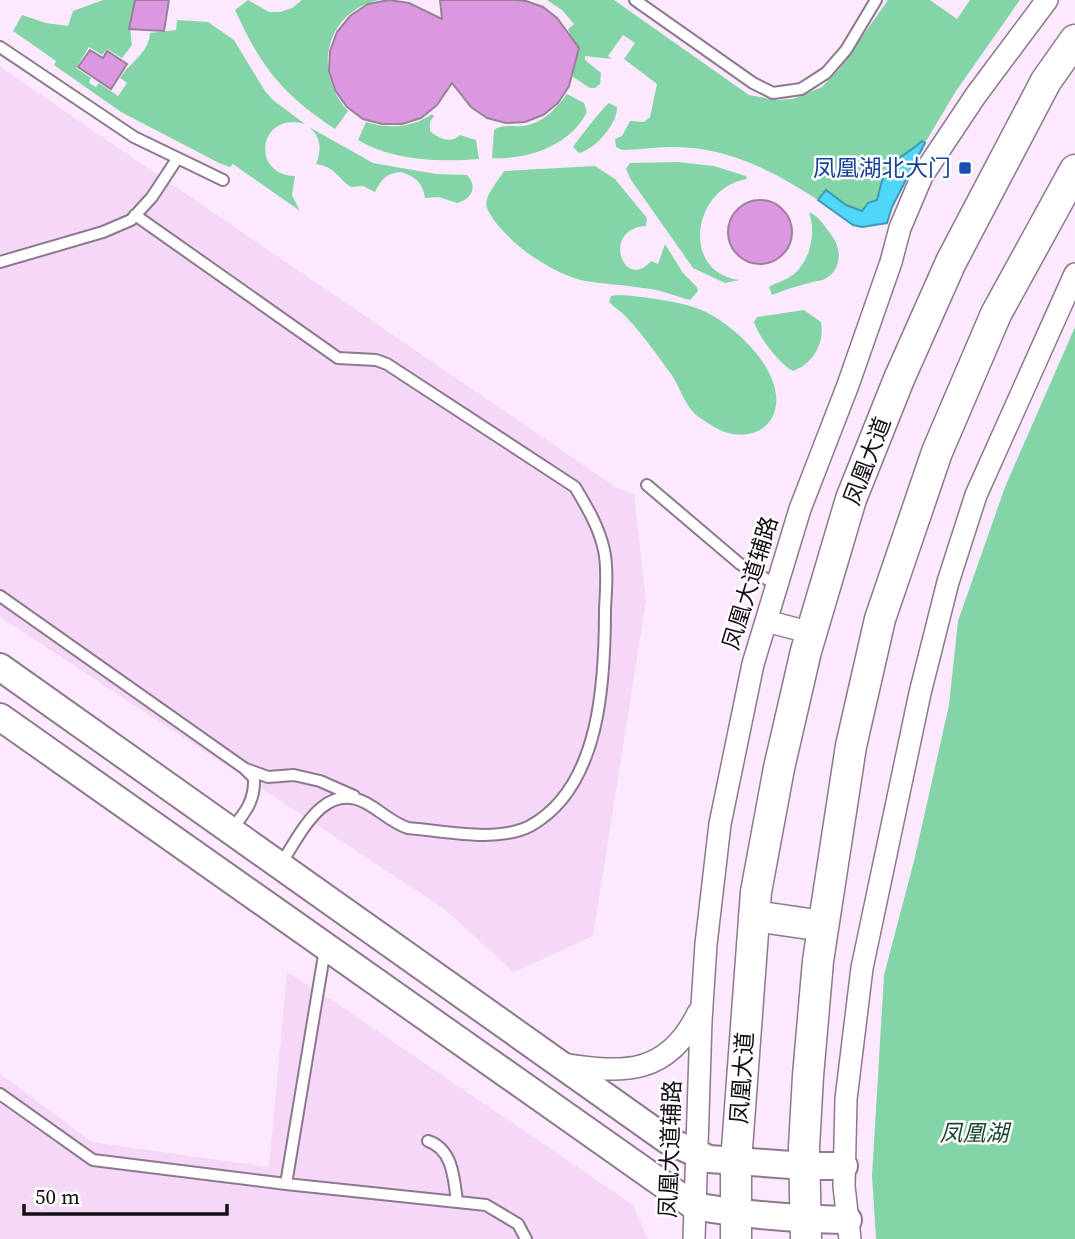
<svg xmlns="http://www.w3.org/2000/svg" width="1075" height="1239" font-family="'Source Serif 4','Noto Sans SC',serif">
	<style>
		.built { fill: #f5d8f7 }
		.green { fill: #83d4a6 }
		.water { fill: #50d6f9; stroke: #3f9ab5; stroke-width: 2 }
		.building { fill: #db98e0; stroke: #978298; stroke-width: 2 }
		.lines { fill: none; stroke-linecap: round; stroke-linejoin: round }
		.service-casing { stroke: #8d788e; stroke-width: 14 }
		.minor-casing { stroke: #8d788e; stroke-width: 24 }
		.tertiary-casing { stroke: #8d788e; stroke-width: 30 }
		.secondary-casing { stroke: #8d788e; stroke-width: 33 }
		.service { stroke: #fff; stroke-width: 10 }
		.minor { stroke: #fff; stroke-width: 21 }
		.tertiary { stroke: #fff; stroke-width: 26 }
		.secondary { stroke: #fff; stroke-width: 30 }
		.transit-dot { fill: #1a4fb4; stroke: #fff; stroke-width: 2.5 }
		.labels { text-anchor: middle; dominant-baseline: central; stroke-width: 5; stroke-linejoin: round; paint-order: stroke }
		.transit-label { font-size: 23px; fill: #164399; stroke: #fff; text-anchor: end }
		.street-label { font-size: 23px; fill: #160e16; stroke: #fff }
		.park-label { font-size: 23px; font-style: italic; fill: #1b462f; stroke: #fff }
	</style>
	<rect width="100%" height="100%" fill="#fce9fd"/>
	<path class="built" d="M0,67L617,488L634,494L646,601L593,936L514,972L442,907L0,617Z
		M287,972L333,1001L633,1205L648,1239H0V1074L92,1142L269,1167Z"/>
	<path class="green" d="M103,0H135L130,27L132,45L122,58L107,49L102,55L89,47L76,68L91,78L89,83L96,87L99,83L118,96L127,83L120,78C130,62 149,53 150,33L176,30L177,20L208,22L234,40L265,91L273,100L305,124C258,111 250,175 295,176L292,195L300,211L233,164L230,167L219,163L121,112L54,65L56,61L13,31L22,15L46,23L68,26L73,11Z
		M248,0L269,12H280L292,8L302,0H379C325,12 312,72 348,111L335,129C282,94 261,67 235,10Z
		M547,0H614L749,95L776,100L793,99L822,87L840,68L888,0H930L957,19L970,0H1020L956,91L925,143L922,141C911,153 894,158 886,172C881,180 880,191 877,200L868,203L862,211L846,205L826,190L818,200C774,171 725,146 671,147C655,147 638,150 622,150L616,147L615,139L622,136L630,121L644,122L650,117L657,84L624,59L635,43L623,35L608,56L612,59L585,56V60L601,73L600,84L595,88H590L573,77L575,48L568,29L574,24L562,10Z
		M567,94L584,103L587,112C570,146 527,160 492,158L494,130C502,124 511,127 521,126C541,125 556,109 567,94Z
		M609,103L617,107C618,123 595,150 579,153L573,147C576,142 604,106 609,103Z
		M432,114L434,116L430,122V131C439,139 451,144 460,135L476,140L479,159C438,162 394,161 358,140L366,122C389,129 412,128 432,114Z
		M309,127L373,163L436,174L467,175C478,186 472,199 457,203L439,197L425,198C423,183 415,176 401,172C387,173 381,179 375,192L363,186L351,187C336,177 336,167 316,164C322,150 321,137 309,127Z
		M677,162L714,166L746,176L747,179C691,188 681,274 740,280L725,283L693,268L631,180L626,169L630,163Z
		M595,166L615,179L647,218L646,226C601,228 623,293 651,261L658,264L665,244L683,273L697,287L698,291L690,300C674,296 660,289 643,288C624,285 604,284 585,281C553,274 516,248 496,223C491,216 484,207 487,199C490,190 499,179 504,171Z
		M809,212C820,217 825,227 832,236C842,249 842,270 825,279C821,281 815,281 809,283C797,286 784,290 772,295L769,287C777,282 786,281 794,274C811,259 816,233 809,212Z
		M618,295C640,296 687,302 706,312C734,326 773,362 776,395C779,424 756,440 728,433C717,430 706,422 696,415C684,404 680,387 671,374C656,354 640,330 621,312C617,309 613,306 609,302L611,296Z
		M804,310L821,322C825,342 813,365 793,371C780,365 758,336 754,322L757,317Z
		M1075,327V1239H876L872,1176L884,975L914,861L949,705L958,621L1005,487Z"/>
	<path class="water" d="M922,141L925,143L892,207L887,223L862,227L853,225L818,200L826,190L846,205L862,211L868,203L877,200C880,190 881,180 886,172C894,158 911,152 922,141Z"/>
	<path class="building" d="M135,0H169L164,31L129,29Z
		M389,0L409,3L442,19L440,0H516L526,1L543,7L557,18L579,48L569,86L558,103L543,115L525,122L506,123L487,118L471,107L452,83L437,105L421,118L402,124H382L363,119L347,107L335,90L329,71L330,51L337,32L350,16L368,4Z
		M90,50L103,58L107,51L127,64L111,89L78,67Z
		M728 232a32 32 0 1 1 64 0a32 32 0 1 1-64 0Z"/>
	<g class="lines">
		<g class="service-casing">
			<path id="service" d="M635,0L753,83L773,93L801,89L826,73L846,50L876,0
				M0,47L134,137L223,180
				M135,215L338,358L376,360L387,364L575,487C587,507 599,527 604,550C608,569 606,590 605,609C605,680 601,787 530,826C497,843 445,831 408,828C392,823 381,811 366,803C323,780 300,836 280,865
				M0,262L103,232L131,220L152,197L177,159
				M647,485L740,564L777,585
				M0,596L244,768L254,778C255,801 245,813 231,830
				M246,769L268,777L294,775L320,781L354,796
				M0,1094L93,1160L286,1184L325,949
				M428,1141C453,1149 454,1179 457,1202
				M286,1184L486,1205L518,1224L526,1239"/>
		</g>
		<g class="minor-casing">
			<path id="minor" d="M766,621L812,633
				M563,1064C624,1074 668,1075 698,1013
				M694,1239L701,1021L706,944L720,824L753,664L800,509L848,385L891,262L900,228L922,176L976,95L1047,0
				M850,1239L844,1186L846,1099L862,968L920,693L948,582L976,495L1075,274"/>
		</g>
		<g class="tertiary-casing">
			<path id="tertiary" d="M0,667L667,1140L709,1159L805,1166H844
				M0,717L694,1206C745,1215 796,1219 848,1220"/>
		</g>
		<g class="secondary-casing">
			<path id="secondary" d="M754,916L823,926
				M736,1239V1162L756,892L779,768L806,651L851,499L899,379L951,262L1046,81L1075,40
				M806,1239L804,1147L808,1076L818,961L851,746L880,619L937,452L996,314L1075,170"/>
		</g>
		<use href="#service" class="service"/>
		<use href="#minor" class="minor"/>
		<use href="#tertiary" class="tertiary"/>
		<use href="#secondary" class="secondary"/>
	</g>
	<rect class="transit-dot" x="958" y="161" width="14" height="14" rx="3.5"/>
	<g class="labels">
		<g class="transit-label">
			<text x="951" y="168">凤凰湖北大门</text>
		</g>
		<g class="street-label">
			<text transform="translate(867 461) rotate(-69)">凤凰大道</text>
			<text transform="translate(750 583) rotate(-73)">凤凰大道辅路</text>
			<text transform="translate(742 1078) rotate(-86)">凤凰大道</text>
			<text transform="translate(670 1149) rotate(-88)">凤凰大道辅路</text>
		</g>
		<g class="park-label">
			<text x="974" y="1133">凤凰湖</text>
		</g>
	</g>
	<path d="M24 1204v10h203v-10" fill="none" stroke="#160e16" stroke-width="3.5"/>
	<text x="35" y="1204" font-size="21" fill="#160e16" stroke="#ffffff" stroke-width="5" paint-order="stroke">50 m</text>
</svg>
